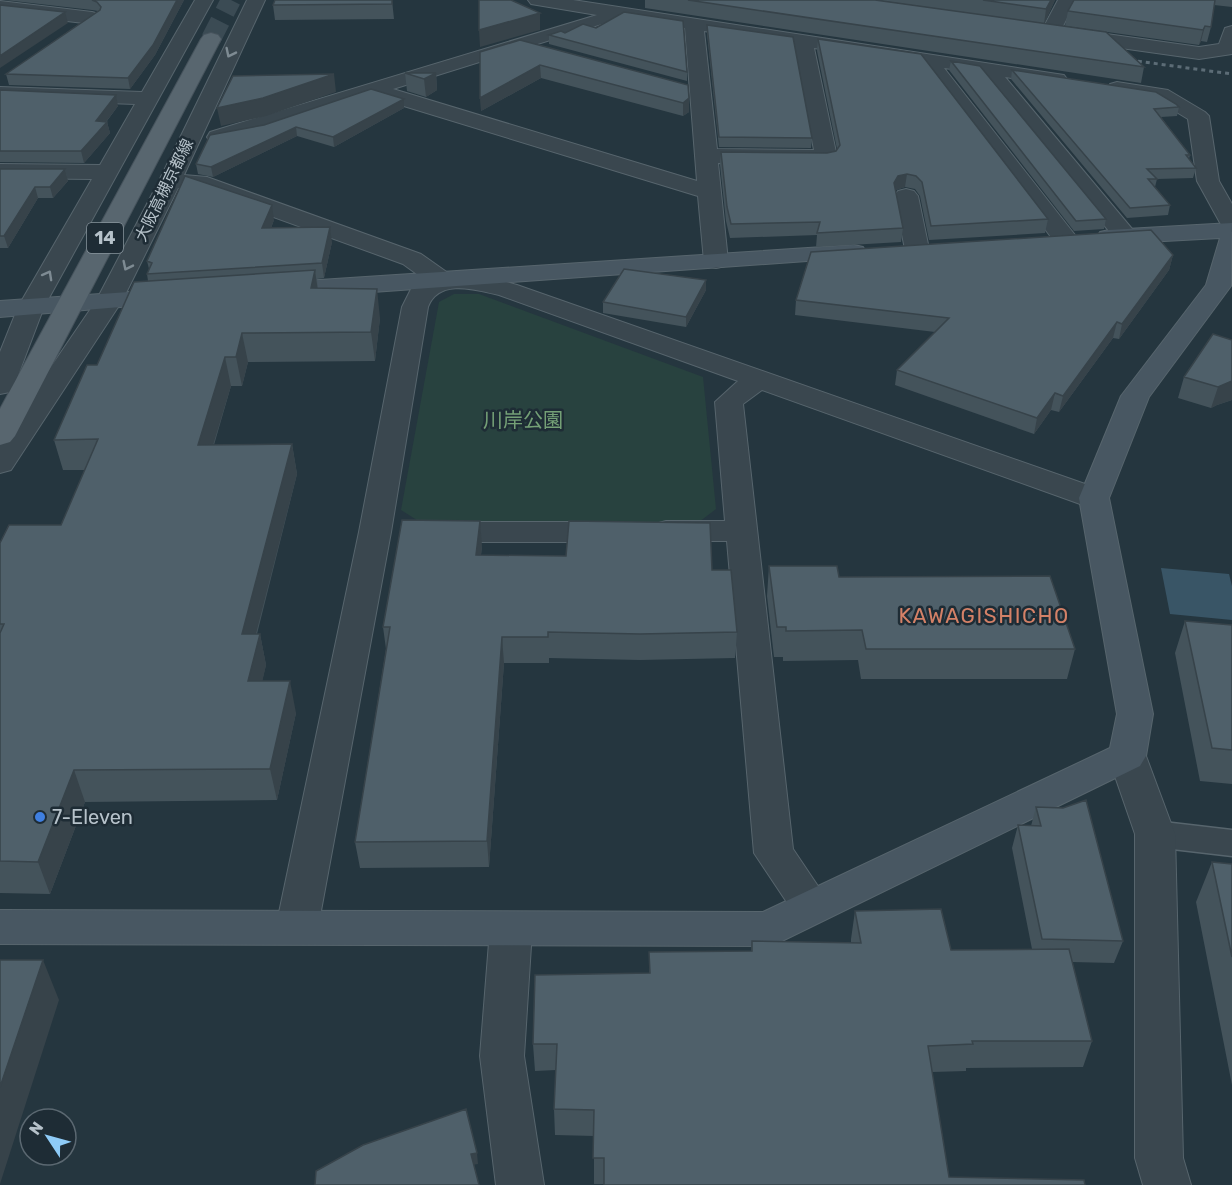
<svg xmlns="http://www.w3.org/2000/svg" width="1232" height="1185" font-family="Rubik,'Noto Sans JP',sans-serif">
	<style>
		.green { fill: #28423f }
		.water { fill: #395566 }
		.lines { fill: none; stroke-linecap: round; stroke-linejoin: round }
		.primary-tunnel { stroke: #3b4b54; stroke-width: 20; stroke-dasharray: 20 10; stroke-linecap: butt }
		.lane-casing { stroke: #57656d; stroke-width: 3 }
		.street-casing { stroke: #57656d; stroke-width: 2 }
		.secondary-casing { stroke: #57656d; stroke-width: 2 }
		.primary-casing { stroke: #46535c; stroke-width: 2 }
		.lane { fill: #3a474f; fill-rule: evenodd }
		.street { fill: #3a474f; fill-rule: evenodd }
		.secondary { fill: #485762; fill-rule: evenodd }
		.primary { fill: #58666f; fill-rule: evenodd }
		.rail { stroke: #5c6c76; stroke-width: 3; stroke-dasharray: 4 4; stroke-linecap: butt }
		.wall { fill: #44535b }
		.shaded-wall { fill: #37434a }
		.building { fill: #4f606a; stroke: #37434a; stroke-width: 1.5 }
		.oneway { stroke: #7e8b93 }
		.shop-dot { fill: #3f7fe0; stroke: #1e2c35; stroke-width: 2 }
		.labels { text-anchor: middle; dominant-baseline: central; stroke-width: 5; stroke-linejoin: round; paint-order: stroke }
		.far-street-label { font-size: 16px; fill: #b6c2ca; stroke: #1e2c35 }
		.shield { fill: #1e2c35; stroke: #88959d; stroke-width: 1.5 }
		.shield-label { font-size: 18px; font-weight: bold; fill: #b6c2ca }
		.park-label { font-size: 20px; fill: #74a076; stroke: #1e2c35 }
		.poi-label { font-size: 20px; fill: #b6c2ca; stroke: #1e2c35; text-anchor: start }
		.neighbourhood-label { font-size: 21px; letter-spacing: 1.5px; fill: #d48167; stroke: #1e2c35 }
	</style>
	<rect width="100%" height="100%" fill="#25363f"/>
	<path class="green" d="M454,294H479L703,377L716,509L699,522H420L401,510L439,302Z"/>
	<path class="water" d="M1161,568L1229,574L1232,586V620L1170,614Z"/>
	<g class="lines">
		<path class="primary-tunnel" d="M211,39L231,0"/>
		<g class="lane-casing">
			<path id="lane" d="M1155,821L1232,830V856L1155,847L1143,843L1138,834L1143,825Z"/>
		</g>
		<g class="street-casing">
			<path id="street" d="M195,0H213L44,307L14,386L10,392L0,394V352L18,307L92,179L0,178V164L100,165L135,104L0,99V87L142,92Z
				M247,0H265L184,175L207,177L421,254L448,273L480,275L517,285L1105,491L1109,498L1105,505L1094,507L1083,505L762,390L743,404L793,849L832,907L826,919L812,924L798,919L754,853L727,541H666L655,538L650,531L655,524L666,521H725L715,402L738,381L499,295C476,290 439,278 428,307L391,532L318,927L312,939L297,944L282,939L276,927L359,532L402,307L411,289L425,280L403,264L196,189L178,188L122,301L11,470L0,473V442L96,301L159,181Z
				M528,0H573L1064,75L1067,79L1064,83L1057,85L1005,77L1138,236L1135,241L1126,243L1117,241L981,73L944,68L1075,235L1078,240L1075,245L1066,247L1057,245L921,64L814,48L837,157L834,162L826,164L718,163L728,261L725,266L716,268L707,266L704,261L698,196L371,96L245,138L218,143L210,142L207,137L210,132L597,15L531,4ZM621,18L685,28L697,181L393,89ZM704,31L794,45L814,150L717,149Z
				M1058,0H1076L1058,36H1044L1041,32Z
				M0,1L92,12L99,14L101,18L99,22L92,24L0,13Z
				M1232,26V54L1199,59L1071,41L1064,39L1061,35L1064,31L1071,29L1199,47L1219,44L1225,28Z
				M1117,82L1168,90L1205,112L1209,116L1219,181L1232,204V232L1224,230L1197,181L1188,119L1155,99L1110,92L1107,88L1110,84Z
				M906,189L914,191L918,196L929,249L926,254L917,256L908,254L905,249L894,196L898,191Z
				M435,522H612L623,525L628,532L623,539L612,542H435L424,539L419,532L424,525Z
				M1127,742L1140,746L1146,756L1175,834L1183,1158L1191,1185H1143L1135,1158V834L1108,756L1114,746Z
				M511,913L526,918L532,930L524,1056L544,1185H496L480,1056L490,930L496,918Z"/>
		</g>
		<g class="secondary-casing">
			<path id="secondary" d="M1232,223L1231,286L1149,397L1109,498L1153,714L1146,756L1140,766L782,941L767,946L0,944V910L763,912L1110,748L1117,714L1079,498L1121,396L1206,285L1220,238L1109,244L1100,242L1097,237L1100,232L1109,230Z
				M854,245L863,247L866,252L863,257L274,299L265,296L261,291L265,286L274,283Z
				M172,289L181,292L185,297L181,302L0,317V301Z"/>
		</g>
		<g class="primary-casing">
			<path id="primary" d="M211,33L218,35L221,39L15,436L10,442L0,445V409L201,39L204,35Z"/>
		</g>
		<use href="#lane" class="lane"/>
		<use href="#street" class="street"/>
		<use href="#secondary" class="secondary"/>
		<use href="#primary" class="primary"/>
		<path class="rail" d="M1122,59L1232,74"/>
	</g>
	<path class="wall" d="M5,0H184L155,55L130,89L9,85L6,74L98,11L92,10Z
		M392,0L394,19L275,20L273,5Z
		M645,0H875L1144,67L1141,83L645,8Z
		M877,0H1055L1044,24Z
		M1074,0H1232V7L1214,5L1211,27L1207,42L1201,41L1199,45L1065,26L1068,11Z
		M707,25L812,138L811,148L719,147L707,34Z
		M596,28L687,72V81L549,44V35Z
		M818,39L1048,219L1045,233L929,240L920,196L915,189L905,187L896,190L895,191L903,228L901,242L816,247L817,235L730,238L726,221L720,165L721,152L827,153L836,151L837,149L817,51Z
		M480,52L689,98V112L683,116L541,78L481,111Z
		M951,61L1106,219L1104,229L1074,231L949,70Z
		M1012,70L1179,107L1177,116L1161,117L1190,155L1189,159L1196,168L1193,178L1157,179L1155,187L1170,205L1168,215L1127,218L1011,79Z
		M405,73H436L437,90L426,97L407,91Z
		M0,90L118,106L107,121V122L110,133L84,163L0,162Z
		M404,99V108L334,147L297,136L213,177L198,174L196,164L210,135Z
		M0,169H65L68,181L53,198H38L8,248H0Z
		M274,220L271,228L332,242L324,278L317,279L318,288L380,318L375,361L248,362L242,386H231L214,445L292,444L297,474L257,634H260L266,665L262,681L296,713L277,800L85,802L50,894L0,893V543L61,525L85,470H63L54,440L97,365L148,281L147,274L149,269L147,261Z
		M1173,255L1169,270L1119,339L1113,338L1059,412L1051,410L1034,434L895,385L897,370L935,332L795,315L796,300Z
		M706,280V290L686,327L603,313V302Z
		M1232,340V400L1217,405L1211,408L1178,398L1184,377Z
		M482,546L481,555L712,570L737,632L735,658L640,660L549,658V663H504L489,867L360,868L355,842L386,649L383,627Z
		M769,566L839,577L1075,649L1067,679H861L858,660L783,661V657H774L767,596Z
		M1185,621L1232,625V784L1200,781L1175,653Z
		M1036,807L1123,941L1114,963L1072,962L1092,1041L1083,1067L966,1068V1071L932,1072L604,1184H594V1136L555,1135L554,1109L556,1070L535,1071L533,1044L649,973V952L751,951L752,941L851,943V939L855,911L951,950L1032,949L1012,848L1018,825L1031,826Z
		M1212,862L1232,864V1085L1196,902Z"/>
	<path class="shaded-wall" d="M177,0H184L155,55L130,89L128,78Z
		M1051,0H1055L1044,24L1046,9Z
		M65,12L68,23L0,68V56Z
		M540,13V30L480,47L479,30Z
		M1205,26L1201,41L1199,45L1203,30Z
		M540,65L541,78L481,111L480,98Z
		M436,73L437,90L426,97L424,79Z
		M334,74L336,92L266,116L221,126L217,108Z
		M116,95L118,106L102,127L107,122L110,133L84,163L81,151L96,121Z
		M689,98V112L683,116V103Z
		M404,99V108L334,147L333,137Z
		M296,127L297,136L213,177L211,167Z
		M65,169L68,181L53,198L50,187Z
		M907,174L905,187L896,190L892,196L894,183L898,176Z
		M35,187L38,198L8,248L4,236Z
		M272,205L274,220L265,243L262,228Z
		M330,227L332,242L324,278L322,263Z
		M1173,255L1169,270L1119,339L1122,324Z
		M315,270L319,299L311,288Z
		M706,280V290L686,327V317Z
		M377,289L380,318L375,361L371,332Z
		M1117,322L1113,338L1059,412L1063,396Z
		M242,333L248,362L242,386L236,357Z
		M225,357L231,386L204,475L198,445Z
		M1232,381V400L1217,405L1211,408L1218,387Z
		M1055,393L1051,410L1034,434L1037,418Z
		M292,444L297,474L248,665L242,634Z
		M480,521L482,546L478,581L476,555Z
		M260,634L266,665L255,713L248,681Z
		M502,637L504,663L489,867L487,841Z
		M290,681L296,713L277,800L270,769Z
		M74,770L85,802L50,894L38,862Z
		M43,960L59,1000L0,1184V1087Z
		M477,1153L478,1164L472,1165L471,1154Z"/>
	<path class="building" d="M92,0H177L153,45L128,78L6,74L100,10L101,7L97,2Z
		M275,0H392V4L273,5Z
		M479,0H511L540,13L479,30Z
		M688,0H875L1106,32L1144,67Z
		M983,0H1051L1046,9Z
		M1074,0H1215L1211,27L1205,26L1203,30L1068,11Z
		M0,5L65,12L0,56Z
		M624,12L683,21L687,72L549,35L561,31L565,33L583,24L596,28Z
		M707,25L793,37L812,138L719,137Z
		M818,39L921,54L1048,219L931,226L922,182L916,176L907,174L898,176L894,183L903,228L817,233L820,222L731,224L727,207L721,152L827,153L836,151L840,145Z
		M520,40L688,85L689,98L683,103L540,65L480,98V52Z
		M951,61L980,66L1106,219L1076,221Z
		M1012,70L1156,92L1176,104L1179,107L1154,109L1190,155H1186L1196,168L1147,169L1157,179H1148L1170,205L1130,208Z
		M405,73H436L424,79Z
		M334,74L263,98L217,108L233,76Z
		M371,89L404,99L333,137L296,127L211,167L196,164L210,135L264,125Z
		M0,90L116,95L96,121L107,122L81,151H0Z
		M0,169H65L50,187H35L4,236H0Z
		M185,176L272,205L262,228L330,227L322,263L147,274L152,263L147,261Z
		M1151,230L1173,255L1122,324L1117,322L1063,396L1055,393L1037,418L897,370L949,318L796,300L811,252Z
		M624,269L706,280L686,317L603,302Z
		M315,270L311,288L377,289L371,332L242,333L236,357H225L198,445L292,444L242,634H260L248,681H290L270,769L74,770L38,862L0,861V633L4,624H0V543L9,525H61L98,439L54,440L87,365H97L134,282Z
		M1213,334L1232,340V381L1218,387L1184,377Z
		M402,520L480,521L476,555L566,556L569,521L710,523L712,570H731L737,632L640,634L548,632V637H502L487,841L355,842L390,627H383Z
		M769,566H837L839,577L1050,576L1075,649H866L862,630L786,631V627H777Z
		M1185,621L1232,625V750L1212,748Z
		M1086,800L1123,941L1042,939L1018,825L1041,826L1036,807L1063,808Z
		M1212,862L1232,864V957Z
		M941,909L951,950L1069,949L1092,1041H972L973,1044L928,1046L949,1177L1084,1180L1085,1185H604V1158H593L594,1110L554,1109L557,1044H533L535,975L650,973L649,952L752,951V941L861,943L855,911Z
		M0,960H43L0,1087Z
		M466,1109L477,1153L471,1154L479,1185H315L316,1171L363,1145Z"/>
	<defs><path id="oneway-chevron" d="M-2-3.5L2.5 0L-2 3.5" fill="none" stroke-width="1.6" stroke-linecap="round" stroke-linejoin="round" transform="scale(1.5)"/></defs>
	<g class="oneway">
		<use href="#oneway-chevron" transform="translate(230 53) rotate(116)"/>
		<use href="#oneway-chevron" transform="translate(127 266) rotate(116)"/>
		<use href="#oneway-chevron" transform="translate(48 275) rotate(-61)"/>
	</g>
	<circle class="shop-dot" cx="40" cy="817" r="6"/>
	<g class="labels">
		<g class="far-street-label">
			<text transform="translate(164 190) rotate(-64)">大阪高槻京都線</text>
		</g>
		<rect class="shield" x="87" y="223" width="36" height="30" rx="4.5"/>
		<g class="shield-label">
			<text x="105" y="238">14</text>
		</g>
		<g class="park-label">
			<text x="523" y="420">川岸公園</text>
		</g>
		<g class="poi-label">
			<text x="52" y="817">7-Eleven</text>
		</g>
		<g class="neighbourhood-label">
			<text x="984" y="615">KAWAGISHICHO</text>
		</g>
	</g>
	<g transform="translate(48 1137) rotate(306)"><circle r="28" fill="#1e2c35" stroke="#5b6871" stroke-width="1.5"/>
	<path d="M0-4.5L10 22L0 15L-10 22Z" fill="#8ecbf7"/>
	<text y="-9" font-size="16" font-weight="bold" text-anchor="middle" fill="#b6c2ca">N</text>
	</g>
</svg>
